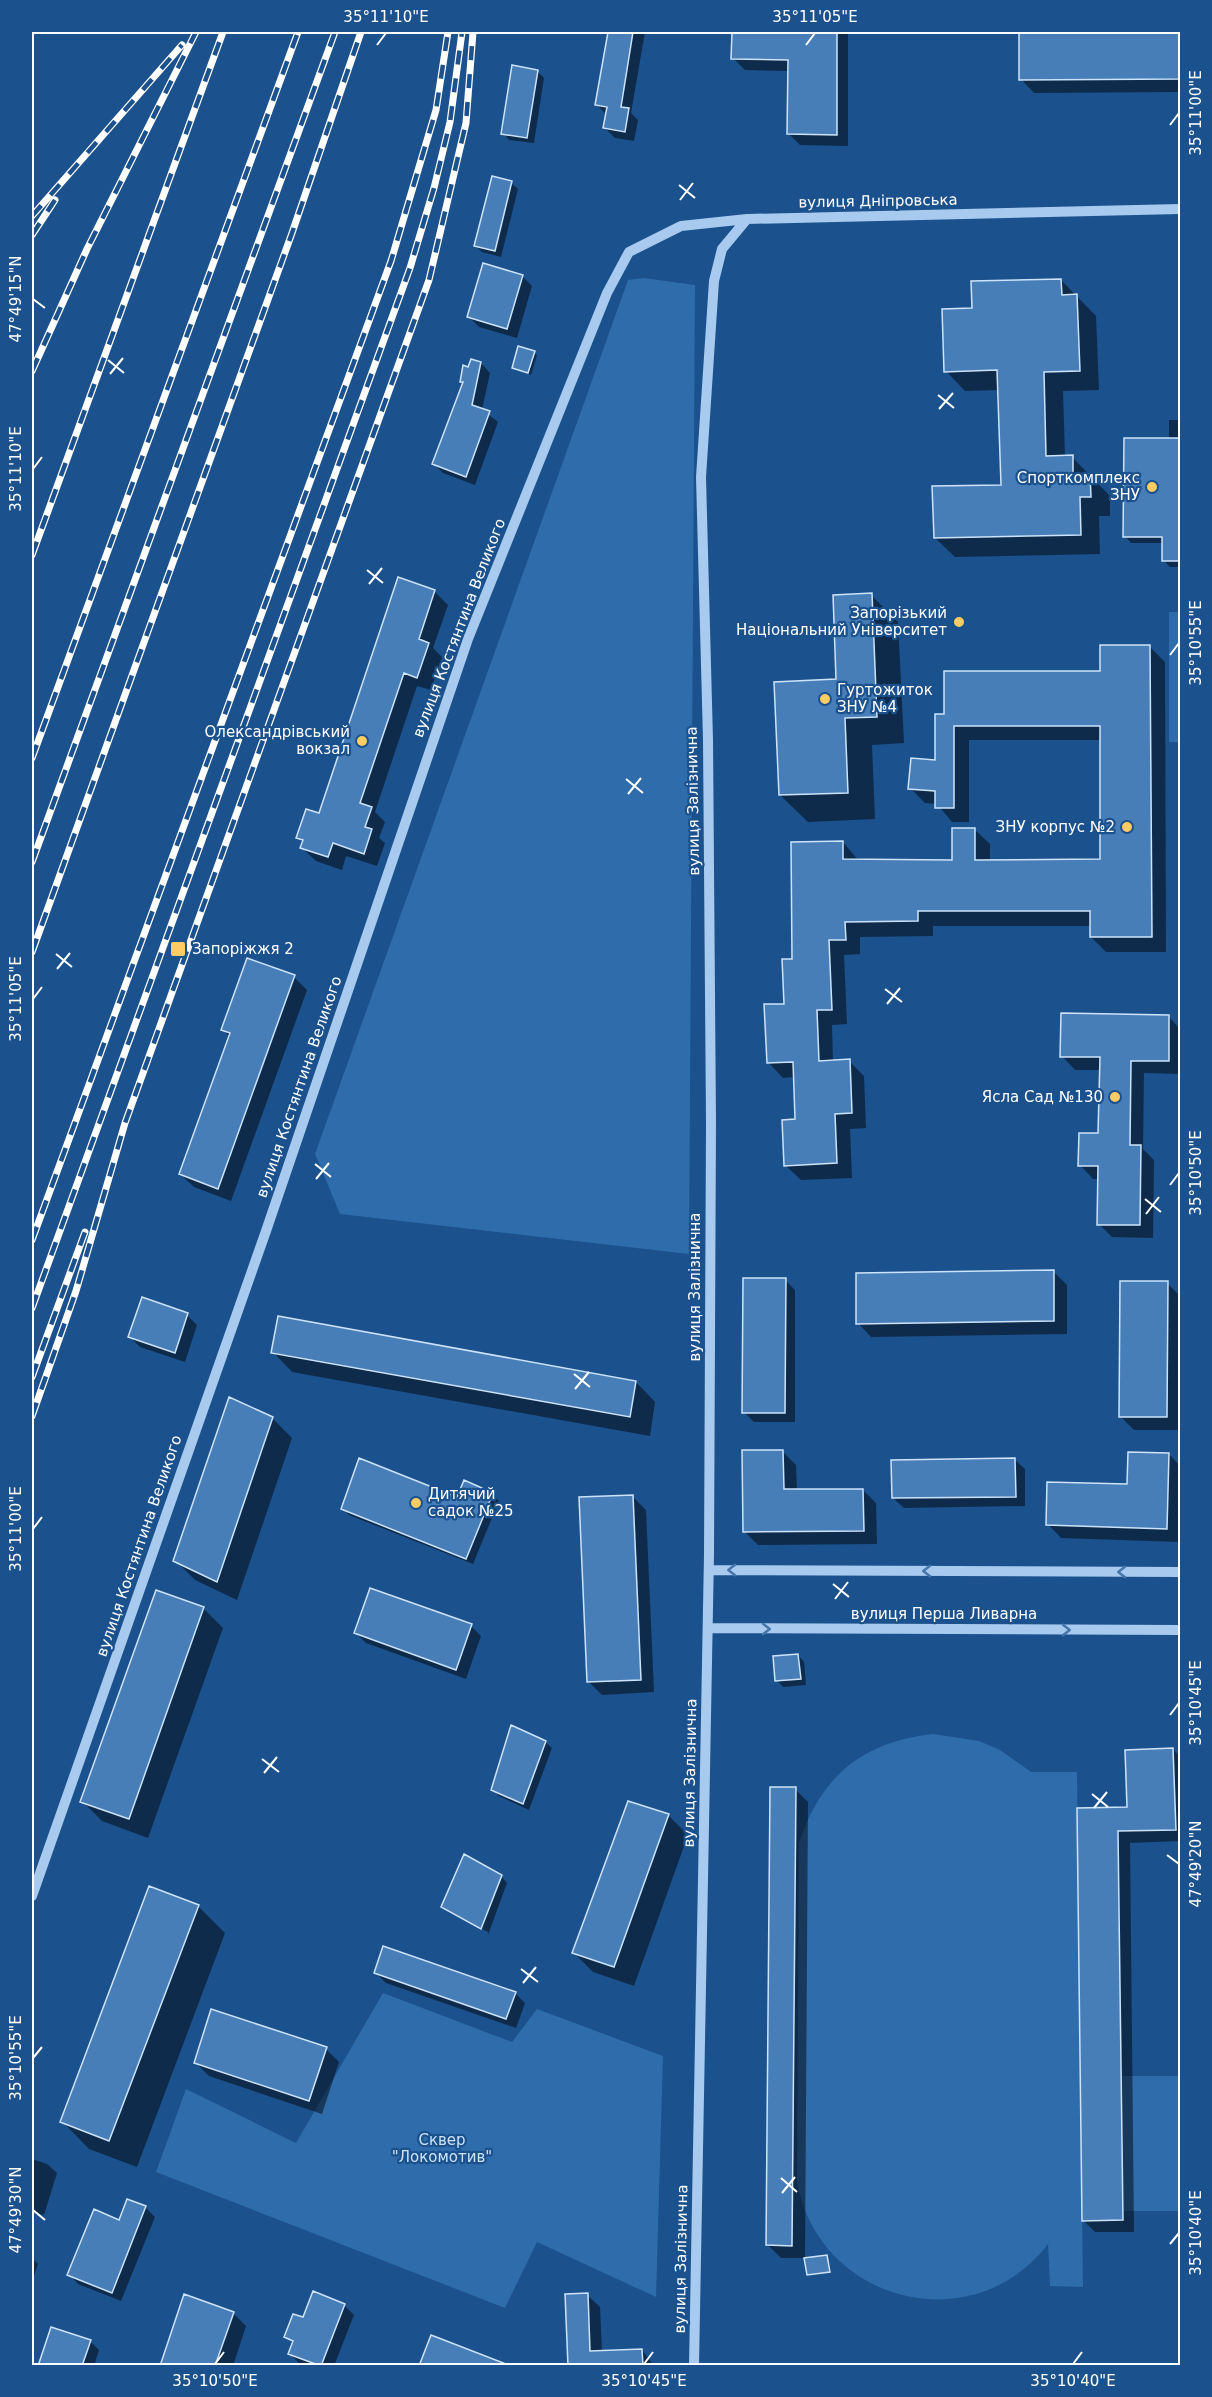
<svg xmlns="http://www.w3.org/2000/svg" width="1212" height="2397" font-family="'DejaVu Sans',sans-serif">
	<style>
		.green { fill: #2e6cab }
		.shadow { fill: #0007 }
		.building { fill: #487eb8; stroke: #cde3fa; stroke-width: 1.5 }
		.lines { fill: none; stroke-linecap: round; stroke-linejoin: round }
		.minor { stroke: #a7caee; stroke-width: 10 }
		.rail-casing { stroke: #fff; stroke-width: 7 }
		.rail { stroke: #1b518d; stroke-width: 4.5; stroke-dasharray: 14; stroke-linecap: butt }
		.oneway { stroke: #4575aa }
		.ticks { fill: none; stroke: #fff; stroke-width: 2 }
		.poi-dot { fill: #ffcc64; stroke: #1b518d; stroke-width: 2 }
		.labels { text-anchor: middle; dominant-baseline: central; stroke-width: 4.5; stroke-linejoin: round; paint-order: stroke }
		.street-label { font-size: 15px; fill: #fff; stroke: #1b518d }
		.poi-label { font-size: 15px; fill: #fff; stroke: #1b518d; text-anchor: end }
		.park-label { font-size: 15px; fill: #cde3fa; stroke: #1b518d }
		.neatline { fill: none; stroke: #fff; stroke-width: 2 }
		.ticks-label { font-size: 15px; text-anchor: middle; fill: #fff }
	</style>
	<rect width="100%" height="100%" fill="#1b518d"/>
	<path class="green" d="M644,278L695,285L689,1254L340,1214L315,1154L628,280Z
		M1169,612H1180V742H1169Z
		M933,1734L979,1741L1000,1750L1031,1772H1077L1083,2287L1050,2286L1048,2244C973,2342 819,2303 797,2182L799,1843C821,1776 862,1742 933,1734Z
		M383,1993L512,2042L537,2009L663,2056L656,2297L537,2242L505,2308L156,2172L186,2089L296,2143Z
		M1122,2076H1180V2211H1123Z"/>
	<path class="shadow" d="M609,32H645L631,113L638,120L634,141L615,138L605,128L607,115L597,105Z
		M734,32H848V146L800,145L789,134V71L745,70L733,58Z
		M1020,32H1180V92L1034,93L1021,79Z
		M537,71L544,78L534,143L509,140L503,133Z
		M511,183L518,189L501,257L482,252L476,246Z
		M522,276L532,286L517,338L479,327L469,317Z
		M1061,280L1096,316L1099,390L1063,391L1065,457H1072L1110,496V516H1099L1100,554L955,557L935,538L1002,486L1000,390L965,391L946,371L973,310Z
		M534,353L537,355L531,375L514,368Z
		M481,363L490,373L482,410L498,422L475,485L443,473L434,464L464,383L461,381L469,368Z
		M1169,420H1180V567H1170L1163,560L1164,543H1131L1125,536L1169,439Z
		M434,591L448,605L433,648L442,657L431,690L417,686L375,812L385,822L379,838L385,843L377,866L346,856L342,870L316,861L302,848L304,843L298,837L319,815Z
		M871,595L898,622L904,743L872,745L875,819L808,822L780,795L838,681Z
		M1150,647L1165,662L1166,952H1106L1091,937V926H933V936L860,937V954L844,955L847,1024L832,1025L833,1062L849,1061L864,1076L866,1128L850,1129L852,1178L801,1180L785,1165L797,1121L795,1077L783,1078L768,1062L786,1005L794,960L843,842L858,860L953,861L974,829L990,844V861H1102L1101,740H969V822H952L937,804L925,803L910,788L937,761L946,716L1102,672Z
		M294,977L307,990L231,1201L194,1187L180,1174L230,1037L223,1030Z
		M1169,1017L1180,1029V1074L1144,1073L1143,1149L1154,1160L1153,1238L1112,1237L1099,1224V1179H1093L1080,1165L1100,1135L1101,1070H1075L1062,1056Z
		M1053,1271L1067,1285V1334L871,1337L858,1323Z
		M785,1280L795,1290V1422H754L744,1412Z
		M1167,1283L1180,1296L1179,1430H1134L1120,1416Z
		M187,1315L197,1325L185,1362L140,1347L130,1337Z
		M273,1352L636,1382L655,1402L650,1436L292,1372Z
		M272,1418L292,1438L237,1600L195,1580L175,1560Z
		M783,1452L796,1465L797,1491L863,1490L876,1503L877,1544L758,1545L744,1531Z
		M1169,1454L1180,1466V1542L1061,1538L1048,1524L1128,1486Z
		M1014,1459L1025,1469V1506L904,1508L893,1498Z
		M492,1494L499,1501L473,1564L349,1515L343,1508Z
		M632,1496L646,1510L654,1692L602,1695L588,1681Z
		M157,1592L204,1609L223,1628L148,1838L102,1821L82,1801Z
		M471,1626L481,1636L466,1679L366,1643L356,1633Z
		M798,1655L804,1662L806,1685L783,1687L777,1680Z
		M545,1742L552,1748L529,1810L499,1796L493,1790Z
		M1173,1749L1180,1757V1841L1130,1843L1134,2232H1095L1083,2220L1079,1810L1129,1809Z
		M795,1789L808,1802L805,2258H781L768,2245Z
		M668,1815L688,1835L634,1986L593,1972L573,1952Z
		M501,1876L507,1883L488,1935V1932L443,1907Z
		M198,1906L225,1933L137,2167L89,2149L62,2121Z
		M376,1973L515,1993L525,2003L516,2028L386,1983Z
		M326,2049L339,2062L322,2114L209,2076L195,2062Z
		M32,2159L47,2164L57,2173L44,2215L32,2212Z
		M128,2201L146,2208L155,2217L121,2301L78,2284L69,2274L120,2222Z
		M827,2257L831,2271L808,2273Z
		M32,2258L38,2264L32,2281Z
		M587,2295L600,2307L602,2352L642,2350L654,2366H569Z
		M344,2305L354,2315L334,2366L300,2364L290,2354L294,2344L286,2336L303,2319Z
		M233,2313L246,2326L233,2366H161Z
		M90,2341L99,2350L94,2366H40Z"/>
	<path class="building" d="M608,32H633L621,107L629,108L625,132L603,128L607,107L595,105Z
		M732,32H837V135L787,134L788,60L731,59Z
		M1019,32H1180V79L1019,80Z
		M512,65L538,70L527,138L501,134Z
		M492,176L512,181L495,251L474,246Z
		M483,263L523,275L507,329L467,317Z
		M1061,279L1062,295L1077,294L1080,371L1044,372L1046,456L1073,455V475L1090,474L1091,497H1080L1081,535L934,538L932,486L1001,485L997,370L944,372L942,309L972,308L971,281Z
		M518,346L535,351L528,373L512,368Z
		M471,359L481,362L472,405L490,411L466,477L432,464L463,382H460L463,365L468,367Z
		M1124,438H1180V561H1162V537H1123Z
		M398,577L435,590L419,639L429,643L417,678L404,673L360,803L372,807L365,827L372,829L364,854L333,843L328,857L300,848L303,840L296,838L306,809L319,813Z
		M872,593L877,717L845,718L848,793L779,795L774,682L836,679L833,595Z
		M1100,645H1150L1152,937H1090V911H918V921L845,922L846,940H829L832,1010H817L819,1061L850,1059L852,1113L835,1114L837,1163L784,1166L782,1120L795,1119L793,1062L767,1063L764,1004H784L782,959H792L791,842L843,841V859L952,860V828H975V860L1100,859V726H954V808H935V791L908,789L911,758L935,760V714H944V671H1100Z
		M247,958L295,975L218,1189L179,1174L230,1033L221,1030Z
		M1061,1013L1169,1015V1061H1131L1130,1145H1141L1140,1225H1097L1098,1166H1078L1079,1133H1098L1100,1057H1060Z
		M1054,1270V1321L856,1324V1273Z
		M743,1278H786L785,1413H742Z
		M1120,1281H1168L1167,1417H1119Z
		M142,1297L188,1313L175,1353L128,1337Z
		M278,1316L636,1381L630,1417L271,1353Z
		M229,1397L273,1417L217,1582L173,1561Z
		M742,1450H783L784,1489H863L864,1531L743,1532Z
		M1128,1452L1169,1453L1167,1529L1046,1525L1047,1482L1127,1484Z
		M359,1458L457,1497L464,1480L493,1493L466,1559L341,1509Z
		M1015,1458L1016,1497L892,1498L891,1460Z
		M633,1495L641,1680L587,1682L579,1497Z
		M370,1588L472,1624L456,1670L354,1633Z
		M156,1590L204,1607L129,1819L80,1802Z
		M798,1654L801,1679L775,1681L773,1656Z
		M511,1725L546,1741L523,1804L491,1790Z
		M1173,1748L1176,1830L1118,1831L1123,2220L1082,2221L1077,1808L1127,1807L1125,1750Z
		M770,1787H796L792,2246L766,2245Z
		M628,1801L669,1814L614,1967L572,1953Z
		M464,1854L502,1875L481,1929L441,1907Z
		M149,1886L199,1905L109,2141L60,2122Z
		M383,1946L516,1992L506,2019L374,1973Z
		M211,2009L327,2047L309,2101L194,2063Z
		M127,2199L146,2206L112,2293L67,2275L94,2209L119,2220Z
		M827,2255L830,2272L807,2275L804,2258Z
		M313,2291L345,2304L321,2366L288,2354L293,2341L284,2337L293,2314L303,2317Z
		M588,2293L590,2351L642,2349L643,2366H568L565,2294Z
		M184,2294L234,2312L215,2366H160Z
		M51,2327L91,2340L82,2366H38Z
		M431,2335L506,2364V2366H419Z"/>
	<g class="lines">
		<path class="minor" d="M709,1570L1180,1572
			M708,1628L1180,1630
			M32,1896L266,1231L468,639L607,293L629,252L681,226L747,219L1180,209
			M694,2366L709,1554L711,1123L708,740L701,477L714,281L722,249L747,219"/>
		<g class="rail-casing">
			<path id="rail" d="M32,216L182,45
				M32,235L55,200
				M32,371L87,249L196,32
				M32,555L223,32
				M32,758L298,32
				M32,862L335,32
				M32,952L292,233L361,32
				M32,1240L391,261L436,110L448,32
				M32,1308L410,268L434,188L450,122L462,32
				M32,1377L85,1232
				M32,1416L76,1291L125,1123L429,280L466,123L473,32"/>
		</g>
		<use href="#rail" class="rail"/>
	</g>
	<defs><path id="oneway-chevron" d="M-2-3.5L2.5 0L-2 3.5" fill="none" stroke-width="1.6" stroke-linecap="round" stroke-linejoin="round" transform="scale(1.5)"/></defs>
	<g class="oneway">
		<use href="#oneway-chevron" transform="translate(732 1570) rotate(-180)"/>
		<use href="#oneway-chevron" transform="translate(927 1571) rotate(-180)"/>
		<use href="#oneway-chevron" transform="translate(1122 1572) rotate(-180)"/>
		<use href="#oneway-chevron" transform="translate(766 1629)"/>
		<use href="#oneway-chevron" transform="translate(1066 1630)"/>
	</g>
	<path class="ticks" d="M377,45L386,33M806,45L815,33M1170,125L1179,113M679,185L695,198M680,200L693,183M33,299L45,308M108,360L124,373M110,374L123,358M938,395L954,408M939,409L953,393M33,469L42,457M367,570L383,583M369,584L382,568M1170,655L1179,643M626,779L643,793M628,794L641,778M56,954L72,967M57,969L70,953M885,989L902,1002M33,999L42,987M887,1004L900,988M315,1164L331,1177M316,1179L329,1163M1170,1185L1179,1173M1145,1199L1161,1212M1146,1214L1159,1197M574,1374L590,1387M575,1389L589,1372M33,1529L42,1517M833,1584L849,1597M835,1599L848,1582M1170,1715L1179,1703M262,1759L279,1772M264,1773L277,1757M1092,1794L1108,1807M1094,1808L1107,1792M1167,1855L1179,1864M521,1969L538,1982M523,1983L536,1967M33,2058L42,2047M781,2178L797,2192M782,2193L795,2177M33,2210L45,2220M1170,2244L1179,2233M215,2364L224,2352M644,2364L653,2352M1073,2364L1082,2352"/>
	<g class="poi-dot">
		<circle cx="1152" cy="487" r="6"/>
		<circle cx="959" cy="622" r="6"/>
		<circle cx="825" cy="699" r="6"/>
		<circle cx="362" cy="741" r="6"/>
		<circle cx="1127" cy="827" r="6"/>
		<rect x="170" y="941" width="16" height="16" rx="3"/>
		<circle cx="1115" cy="1097" r="6"/>
		<circle cx="416" cy="1503" r="6"/>
	</g>
	<g class="labels">
		<g class="street-label">
			<text transform="translate(878 201) rotate(-1)">вулиця Дніпровська</text>
			<text transform="translate(459 628) rotate(-69)">вулиця Костянтина Великого</text>
			<text transform="translate(693 801) rotate(-91)">вулиця Залізнична</text>
			<text transform="translate(299 1087) rotate(-71)">вулиця Костянтина Великого</text>
			<text transform="translate(695 1287) rotate(-90)">вулиця Залізнична</text>
			<text transform="translate(139 1546) rotate(-71)">вулиця Костянтина Великого</text>
			<text x="944" y="1614">вулиця Перша Ливарна</text>
			<text transform="translate(690 1773) rotate(-89)">вулиця Залізнична</text>
			<text transform="translate(681 2259) rotate(-89)">вулиця Залізнична</text>
		</g>
		<g class="poi-label">
			<text x="1140" y="478">Спорткомплекс<tspan x="1140" dy="17">ЗНУ</tspan></text>
			<text x="947" y="613">Запорізький<tspan x="947" dy="17">Національний Університет</tspan></text>
			<text x="837" y="690" text-anchor="start">Гуртожиток<tspan x="837" dy="17">ЗНУ №4</tspan></text>
			<text x="350" y="732">Олександрівський<tspan x="350" dy="17">вокзал</tspan></text>
			<text x="1115" y="827">ЗНУ корпус №2</text>
			<text x="192" y="949" text-anchor="start">Запоріжжя 2</text>
			<text x="1103" y="1097">Ясла Сад №130</text>
			<text x="428" y="1494" text-anchor="start">Дитячий<tspan x="428" dy="17">садок №25</tspan></text>
		</g>
		<g class="park-label">
			<text x="442" y="2140">Сквер<tspan x="442" dy="17">"Локомотив"</tspan></text>
		</g>
	</g>
	<rect width="1212" height="2397" fill="none" stroke="#1b518d" stroke-width="66"/>
	<rect x="33" y="33" width="1146" height="2331" class="neatline"/>
	<g class="ticks-label">
		<text x="386" y="22">35°11'10"E</text>
		<text x="815" y="22">35°11'05"E</text>
		<text transform="translate(1196 113) rotate(-90)" y="5">35°11'00"E</text>
		<text transform="translate(16 299) rotate(-90)" y="5">47°49'15"N</text>
		<text transform="translate(16 469) rotate(-90)" y="5">35°11'10"E</text>
		<text transform="translate(1196 643) rotate(-90)" y="5">35°10'55"E</text>
		<text transform="translate(16 999) rotate(-90)" y="5">35°11'05"E</text>
		<text transform="translate(1196 1173) rotate(-90)" y="5">35°10'50"E</text>
		<text transform="translate(16 1529) rotate(-90)" y="5">35°11'00"E</text>
		<text transform="translate(1196 1703) rotate(-90)" y="5">35°10'45"E</text>
		<text transform="translate(1196 1864) rotate(-90)" y="5">47°49'20"N</text>
		<text transform="translate(16 2058) rotate(-90)" y="5">35°10'55"E</text>
		<text transform="translate(16 2210) rotate(-90)" y="5">47°49'30"N</text>
		<text transform="translate(1196 2233) rotate(-90)" y="5">35°10'40"E</text>
		<text x="215" y="2386">35°10'50"E</text>
		<text x="644" y="2386">35°10'45"E</text>
		<text x="1073" y="2386">35°10'40"E</text>
	</g>
</svg>
